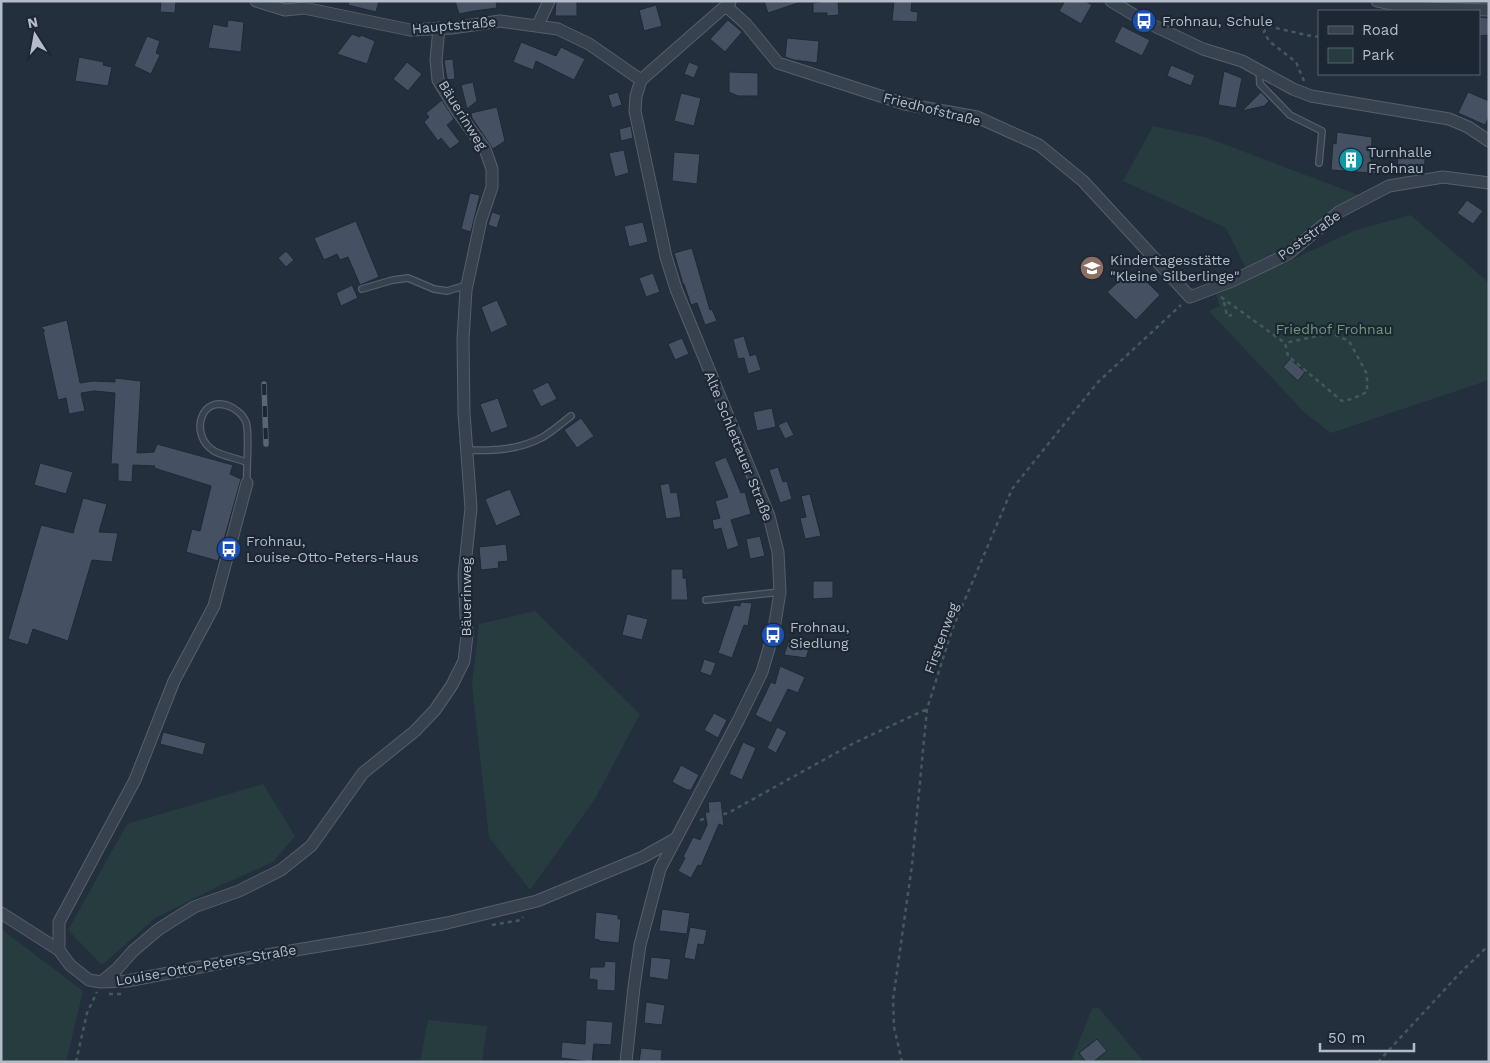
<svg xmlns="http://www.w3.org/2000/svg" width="1490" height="1063" font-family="'Work Sans',sans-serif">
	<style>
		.green { fill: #263c3f }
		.building { fill: #455162; stroke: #1f2835 }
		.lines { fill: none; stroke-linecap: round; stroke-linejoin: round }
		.lane-casing { stroke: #565f6c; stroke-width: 8 }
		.street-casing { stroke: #565f6c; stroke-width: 13 }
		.path { stroke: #44595c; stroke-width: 2.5; stroke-dasharray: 4 4; stroke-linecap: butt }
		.lane { stroke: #38414e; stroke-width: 5.5 }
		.street { stroke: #38414e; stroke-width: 11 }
		.rail-casing { stroke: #5a6575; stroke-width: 5.5 }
		.rail { stroke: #1d2633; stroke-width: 4; stroke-dasharray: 11; stroke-linecap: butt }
		.labels { text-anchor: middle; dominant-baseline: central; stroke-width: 4.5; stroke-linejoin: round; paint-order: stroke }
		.poi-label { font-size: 14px; fill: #b4bcc9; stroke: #1d2633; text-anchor: start }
		.street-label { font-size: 14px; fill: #b4bcc9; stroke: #1d2633 }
		.park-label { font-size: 14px; fill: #6b9a76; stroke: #1d2633 }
	</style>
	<rect width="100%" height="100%" fill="#242f3e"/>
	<path class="green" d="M1153,126L1208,138L1366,198L1288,254L1248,273L1226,228L1123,181Z
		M1411,215L1489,283V380L1331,433L1304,412L1209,311L1220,306L1216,295L1356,230Z
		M535,611L640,714L595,799L530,890L489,837L472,685L479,624Z
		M263,784L295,836L273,862L219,886L155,918L102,965L68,930L127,824Z
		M1,929L83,991L66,1062H1Z
		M1098,1007L1144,1062H1071L1092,1009Z
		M428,1020L487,1026L482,1062H420Z"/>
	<path class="building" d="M161,1H176L175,13L160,12Z
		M349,1H379L376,12L348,5Z
		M455,1H496L497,8L474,11L459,14Z
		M556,1H577V16H555Z
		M764,1H797L798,3L768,13Z
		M825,1H838L839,15L827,16V13H813V3Z
		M894,1H912L911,11L918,12L917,22L892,21Z
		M1065,1H1085L1092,5L1081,24L1059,11Z
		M656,5L662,26L644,31L639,10Z
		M1479,17L1489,18V35L1479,36Z
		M228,20L244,22L241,52L208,48L213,24L227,27Z
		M728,20L742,32L725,52L710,39Z
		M1122,26L1150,40L1142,56L1114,42Z
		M352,34L360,37L361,35L375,41L367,64L337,54Z
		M147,36L160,41L156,53L160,55L151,74L134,66Z
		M787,38L819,41L817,63L794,60L785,57Z
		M521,42L556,56L561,47L585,59L574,80L536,61L533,70L513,62Z
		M79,57L104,62L103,65L112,67L108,86L75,81Z
		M453,59L455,79L447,80L444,60Z
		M407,62L422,74L408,91L393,79Z
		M689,62L699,66L694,78L684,74Z
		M1171,65L1195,75L1191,86L1167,76Z
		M1224,71L1242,78L1236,108L1218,105Z
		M729,72L758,73V96H738L729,92Z
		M473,82L477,101L467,109L461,85Z
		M618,92L622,105L612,108L608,95Z
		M1261,92L1269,101L1264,106L1242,111Z
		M1468,92L1489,101V117L1485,125L1458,113Z
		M681,93L701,98L694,126L674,121Z
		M442,100L454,119L447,125L460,142L450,149L441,138L438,141L424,122L429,117L426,113Z
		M497,107L505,141L493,149L472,118L471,113Z
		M631,126L633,138L621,141L619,129Z
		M1337,132L1372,137L1371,164L1397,168L1396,175L1331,170L1333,143L1336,144Z
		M1399,148L1426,150L1424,171L1397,168Z
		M624,150L629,173L615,177L609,153Z
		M674,152L700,154L697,184L672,181Z
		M470,193L480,195L471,232L461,229Z
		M1467,200L1483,211L1473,224L1457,213Z
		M492,212L501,215L497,228L488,225Z
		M356,221L379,277L360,285L348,257L340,260L337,254L324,260L314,238Z
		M643,222L648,242L629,247L624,226Z
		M692,248L710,310L712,309L717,321L705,325L697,303L691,305L684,284H683L674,253Z
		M286,251L294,260L286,267L278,258Z
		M653,273L660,292L646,297L639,278Z
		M1139,274L1160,295L1136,320L1107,292L1126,275Z
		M352,285L358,298L341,306L336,293Z
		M497,300L508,325L491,333L481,307Z
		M67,320L80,383L93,381L115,382V378L141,381L137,453L154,452L157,444L233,465L230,474L241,479L218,561L186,552L192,529L200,531L211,486L154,468L155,466L133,465L132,482L118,481V464H111L115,393L94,391L81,393L85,411L69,414L66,398L58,400L43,331H45L41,327Z
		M744,336L750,356L756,354L761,370L748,374L744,358L738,359L733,339Z
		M682,338L689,354L675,360L668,344Z
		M1290,359L1305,372L1298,381L1283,367Z
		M548,382L557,399L541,407L532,390Z
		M498,398L508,427L491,433L480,404Z
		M772,408L776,427L757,431L753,412Z
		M581,418L594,436L577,448L564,430Z
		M787,421L794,435L785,439L778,425Z
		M726,457L741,493L745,492L751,514L731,520L739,546L727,550L721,528L714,530L712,520L720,518L715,501L728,497L714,462Z
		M40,463L73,472L66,494L34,485Z
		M778,467L783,482L787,481L792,499L780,503L769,470Z
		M669,483L671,493L677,492L681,517L666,519L660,485Z
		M510,489L521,515L496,526L485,499Z
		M810,494L821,536L805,539L800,518L806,517L801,496Z
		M83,498L107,504L99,532L118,533L112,562L92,560L68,641L33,629L28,645L8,639L41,525L73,533Z
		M760,536L765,556L750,559L746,539Z
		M506,544L508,561L498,562L499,568L481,570L479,547Z
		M671,569H683V578H686L688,600H671Z
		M813,581H833V598L813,599Z
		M741,602L752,603L748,626L744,625L732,658L718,653L734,605L740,606Z
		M627,614L648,619L642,640L622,635Z
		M790,637L810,646L806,658L784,655Z
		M704,659L716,663L711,676L700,672Z
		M780,666L805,677L798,693L788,689L771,723L755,715L771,682L775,684Z
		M714,713L727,720L718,738L704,730Z
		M777,727L787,732L776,753L767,748Z
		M163,732L206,743L203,755L160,744Z
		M743,742L756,748L742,780L729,774Z
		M681,765L699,775L691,790H687L672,782Z
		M721,801L724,826L719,824L701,866L698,865L691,878L678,871L685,858L683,857L693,837L700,840L707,825L705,812H709L708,802Z
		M662,909L690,913L687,934L659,931Z
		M596,912L618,915V919H621L619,943L599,941V940L594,939Z
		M690,927L707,930L704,945L698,944L695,960L684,958Z
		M651,957L671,959L668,980L649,977Z
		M605,961L616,962L615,991L597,990V980L589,979L590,967H604Z
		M646,1002L665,1005L662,1025L644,1023Z
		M586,1020L613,1022L611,1045L594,1044L592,1062L561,1058L562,1042L585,1044Z
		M1097,1039L1107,1051L1093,1062H1086L1079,1053Z
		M641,1048L662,1050L661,1062H639Z"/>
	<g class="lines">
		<g class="lane-casing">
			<path id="lane" d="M1259,70L1260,84L1290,115L1322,131L1319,163
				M362,289L393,280L408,278L434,289L447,291L467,285
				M467,450C493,451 519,450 543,437C553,431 562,423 571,416
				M246,462C236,458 223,456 214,451C188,435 201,391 233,408C239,412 243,415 246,422C250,433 246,468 247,483
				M706,600L780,592"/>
		</g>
		<g class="street-casing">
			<path id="street" d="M256,1L285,10L304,8L410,30L452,28L500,21L558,29L589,44L641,80
				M1111,1L1144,21L1203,49L1242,61L1293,89L1311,96L1449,119L1468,127L1489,141
				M1377,1L1404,7L1489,10
				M726,6L746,24L778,63L905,104L977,117L1039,145L1083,181L1190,297L1232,281L1288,254L1339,212L1389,186L1443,177L1489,183
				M538,25L549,1
				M641,80L730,2
				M247,483L214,606L174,681L135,780L59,922V950L70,965L89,980L101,982L127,981L242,959L368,938L447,923L537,901L643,857L675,839
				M1,913L59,950
				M101,982L117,969L133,951L159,929L194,907L239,891L281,870L311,846L363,773L415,731L435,710L452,685L464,661L467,635L464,575L471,508L464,413L463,340L466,290L481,220L492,187V169L485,149L457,111L438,80L436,60L439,28
				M626,1062L634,987L640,945L660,869L738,721L762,672L773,635L780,592L778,552L769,516L676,289L666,257L635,111L636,96L641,80"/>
		</g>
		<path class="path" d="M1304,81L1296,62L1269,41L1264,32L1267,27H1272L1306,35L1319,37
			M1221,297L1285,343L1288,356L1342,401L1352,399L1367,392V374L1349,341L1331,333L1285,343
			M1224,302L1227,316L1232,315
			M700,820L728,813L854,743L927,709
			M492,925L521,920L523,917
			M109,994H121
			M76,1062L87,1013L97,992
			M902,1062L894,1027L893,1000L912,865L927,709L952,630L1012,489L1098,382L1181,305
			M1378,1062L1460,973L1489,945"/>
		<use href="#lane" class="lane"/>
		<use href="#street" class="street"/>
		<g class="rail-casing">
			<path id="rail" d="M264,384L266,444"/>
		</g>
		<use href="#rail" class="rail"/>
	</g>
	<defs>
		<g id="bus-disc" transform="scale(1.25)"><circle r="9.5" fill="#1a4fb4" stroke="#1d2633"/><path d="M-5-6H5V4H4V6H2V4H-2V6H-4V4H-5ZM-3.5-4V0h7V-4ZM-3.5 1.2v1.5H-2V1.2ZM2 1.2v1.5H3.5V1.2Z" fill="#fff"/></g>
		<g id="building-disc" transform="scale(1.25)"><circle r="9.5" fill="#0f9aa8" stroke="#1d2633"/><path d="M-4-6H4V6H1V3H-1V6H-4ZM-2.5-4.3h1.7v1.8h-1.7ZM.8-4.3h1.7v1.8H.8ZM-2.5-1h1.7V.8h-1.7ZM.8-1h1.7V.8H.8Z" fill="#fff"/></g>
		<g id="school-disc" transform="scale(1.25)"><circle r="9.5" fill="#8d6e63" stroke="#1d2633"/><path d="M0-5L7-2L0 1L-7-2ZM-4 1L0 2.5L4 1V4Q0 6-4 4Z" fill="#fff"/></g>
	</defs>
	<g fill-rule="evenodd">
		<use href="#bus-disc" x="1144" y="21"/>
		<use href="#building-disc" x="1351" y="160"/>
		<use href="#school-disc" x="1092" y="268"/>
		<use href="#bus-disc" x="229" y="549"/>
		<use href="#bus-disc" x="773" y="635"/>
	</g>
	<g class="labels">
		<g class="poi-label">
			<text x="1162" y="21">Frohnau, Schule</text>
			<text x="1368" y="152">Turnhalle<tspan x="1368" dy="16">Frohnau</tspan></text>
			<text x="1110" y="260">Kindertagesstätte<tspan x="1110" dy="16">"Kleine Silberlinge"</tspan></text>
			<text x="246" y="541">Frohnau,<tspan x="246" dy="16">Louise-Otto-Peters-Haus</tspan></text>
			<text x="790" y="627">Frohnau,<tspan x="790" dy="16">Siedlung</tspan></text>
		</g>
		<g class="street-label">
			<text transform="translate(454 25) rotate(-5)">Hauptstraße</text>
			<text transform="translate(932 109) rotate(14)">Friedhofstraße</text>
			<text transform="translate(463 115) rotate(58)">Bäuerinweg</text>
			<text transform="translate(1309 235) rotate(-36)">Poststraße</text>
			<text transform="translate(739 446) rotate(68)">Alte Schlettauer Straße</text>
			<text transform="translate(466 597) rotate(-90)">Bäuerinweg</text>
			<text transform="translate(941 638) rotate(-70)">Firstenweg</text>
			<text transform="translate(206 965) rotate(-10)">Louise-Otto-Peters-Straße</text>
		</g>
		<g class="park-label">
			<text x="1334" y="329">Friedhof Frohnau</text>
		</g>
	</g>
	<rect width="1490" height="1063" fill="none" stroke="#b4bcc9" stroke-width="5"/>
	<rect x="1318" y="10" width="162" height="65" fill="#1d2633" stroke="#59626f"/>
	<rect x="1328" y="26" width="25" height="8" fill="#38414e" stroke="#59626f"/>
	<text x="1362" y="35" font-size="15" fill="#b4bcc9">Road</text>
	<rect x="1328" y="48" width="25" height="15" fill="#263c3f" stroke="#59626f"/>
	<text x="1362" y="60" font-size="15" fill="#b4bcc9">Park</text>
	<g transform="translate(35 35) rotate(349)" stroke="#1d2633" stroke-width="4" paint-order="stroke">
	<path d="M0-4L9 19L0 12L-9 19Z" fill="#b4bcc9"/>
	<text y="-8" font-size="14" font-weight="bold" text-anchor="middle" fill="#b4bcc9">N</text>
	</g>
	<path d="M1320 1043v8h94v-8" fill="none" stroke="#b4bcc9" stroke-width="2.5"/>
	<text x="1328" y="1043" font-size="15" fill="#b4bcc9" stroke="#1d2633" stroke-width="4" paint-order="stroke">50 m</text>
</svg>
